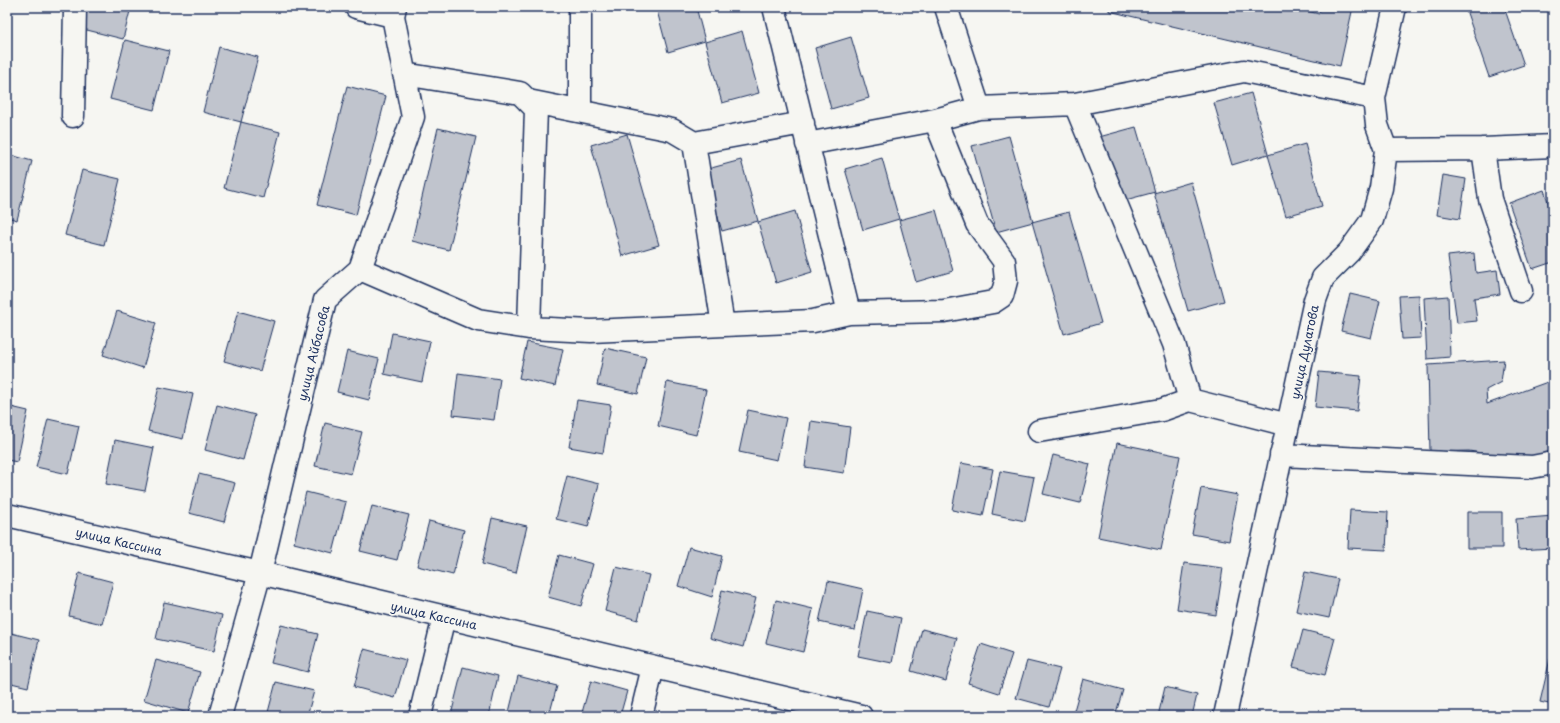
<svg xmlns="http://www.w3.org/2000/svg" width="1560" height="723" font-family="'Playpen Sans',sans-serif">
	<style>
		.building { fill: #c0c4cd; stroke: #1b2f5e }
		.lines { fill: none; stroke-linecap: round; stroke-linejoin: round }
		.minor-casing { stroke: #1b2f5e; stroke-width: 25 }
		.minor { stroke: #f6f6f2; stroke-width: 22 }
		.labels { text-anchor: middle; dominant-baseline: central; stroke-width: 3.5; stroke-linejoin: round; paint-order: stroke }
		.street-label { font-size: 12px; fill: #1b2f5e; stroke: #f6f6f2 }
	</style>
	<rect width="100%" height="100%" fill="#f6f6f2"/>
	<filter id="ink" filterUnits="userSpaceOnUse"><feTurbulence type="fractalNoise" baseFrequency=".025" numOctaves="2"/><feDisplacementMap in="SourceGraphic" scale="8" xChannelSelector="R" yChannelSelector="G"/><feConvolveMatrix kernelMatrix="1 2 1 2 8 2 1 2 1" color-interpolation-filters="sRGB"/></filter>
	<g filter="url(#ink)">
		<path class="building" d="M84,7H131L123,39L79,28Z
			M656,7H696L705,41L668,52Z
			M1109,7H1291L1319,14L1321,7H1353L1340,66L1109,11Z
			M1476,7H1504L1524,65L1489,77L1466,10Z
			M742,31L759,93L722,103L705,42Z
			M851,37L869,98L831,109L815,48Z
			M125,40L169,51L154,110L110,99Z
			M219,47L258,57L241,122L203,112Z
			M347,86L386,96L356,215L317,205Z
			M1251,93L1268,154L1232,165L1214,103Z
			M241,122L280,132L263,198L224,188Z
			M1136,127L1155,192L1118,202L1099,137Z
			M438,128L476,137L449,250L412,241Z
			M627,134L659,245L622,256L591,145Z
			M1009,136L1033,222L996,232L972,146Z
			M1305,144L1322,206L1286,216L1268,155Z
			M7,154L32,161L17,220L7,217Z
			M882,158L899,219L863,230L845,169Z
			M741,160L758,221L722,231L704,170Z
			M82,170L120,179L104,245L65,235Z
			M1443,175L1466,179L1460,219L1437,215Z
			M1191,182L1224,301L1188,311L1154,193Z
			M1544,190L1553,216V262L1532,269L1509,203Z
			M936,210L953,271L916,282L899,220Z
			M795,211L812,272L776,283L758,222Z
			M1069,212L1101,323L1064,334L1032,222Z
			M1474,253L1476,273L1497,270L1500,294L1474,298L1477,321L1457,323L1448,256Z
			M1350,294L1380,301L1371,338L1341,331Z
			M1419,295L1421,338L1402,339L1399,296Z
			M1448,296L1450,357L1427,359L1424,298Z
			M117,311L156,323L143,368L103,355Z
			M238,311L274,321L260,371L224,361Z
			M392,333L430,341L422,382L384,374Z
			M527,342L563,349L555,386L519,378Z
			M605,348L646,357L638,394L597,385Z
			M347,351L379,359L369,400L337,392Z
			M1504,360L1501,382L1486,390L1487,404L1553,380V452L1529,461L1469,451L1430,452L1428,365Z
			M1319,372L1361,376L1357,411L1315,407Z
			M458,373L500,379L494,420L453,415Z
			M667,382L706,390L696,435L658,426Z
			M159,387L193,394L183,439L148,431Z
			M577,400L611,405L603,453L569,447Z
			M217,405L255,415L243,460L205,450Z
			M7,406L28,411L17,462L7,460Z
			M748,410L786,418L777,460L739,452Z
			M48,419L79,426L68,474L36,467Z
			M811,421L850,427L844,473L805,467Z
			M325,423L362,432L351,474L315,466Z
			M115,440L154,448L145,491L106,484Z
			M1117,443L1180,456L1161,550L1098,537Z
			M1053,455L1090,464L1080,503L1043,494Z
			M961,463L993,469L983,516L952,510Z
			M1000,471L1034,477L1025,521L992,514Z
			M199,474L235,483L224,522L189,513Z
			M567,476L599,484L588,527L556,519Z
			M1201,488L1238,495L1229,541L1192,534Z
			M306,492L346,502L333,553L294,543Z
			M372,506L409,515L397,560L360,551Z
			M1350,510L1388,512L1386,550L1348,548Z
			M1467,512H1502V548H1467Z
			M1553,516V548L1518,550L1516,519Z
			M492,518L527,526L516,573L482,564Z
			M429,521L464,530L453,575L417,566Z
			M689,547L722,556L712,597L678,586Z
			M559,555L593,564L581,606L548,597Z
			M1184,563L1223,568L1216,615L1177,609Z
			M616,567L649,575L638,620L605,611Z
			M1305,572L1338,579L1329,618L1296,611Z
			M79,573L113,582L102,624L69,616Z
			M828,581L863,589L855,630L819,622Z
			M722,590L756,598L743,647L710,638Z
			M776,600L813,609L803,652L766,643Z
			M164,602L222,615L214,651L156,639Z
			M867,611L901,618L892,663L858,656Z
			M281,625L318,634L308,672L271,663Z
			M922,629L957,638L946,681L911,671Z
			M1303,630L1335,638L1325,675L1293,667Z
			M7,632L39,640L28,687L7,682Z
			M981,644L1012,654L999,693L968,683Z
			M364,649L406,660L395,698L354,687Z
			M1550,659H1553V705L1540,702Z
			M156,660L200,672L188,713L144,700Z
			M1027,661L1060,669L1049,707L1016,698Z
			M463,667L498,676L489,716L451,715Z
			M518,676L557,686L549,716H508Z
			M1083,679L1123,690L1115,716H1081L1073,714Z
			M591,681L627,691L620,716H581Z
			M276,682L314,691L307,716H267Z
			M1165,687L1197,695L1192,716H1158Z
			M1278,712L1295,716H1277Z"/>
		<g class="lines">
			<g class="minor-casing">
				<path id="minor" d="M356,7L393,16
					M580,7V111
					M774,7L849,313
					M946,7L979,108
					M404,74L520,93L536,109L529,328
					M528,101L672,130L694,143L723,325
					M1075,104L1174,344L1190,400
					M73,116L75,7
					M694,143L803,123
					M807,144L935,120L979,108L1075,104L1244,71L1374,98
					M1483,149L1490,199L1521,291
					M1386,150L1483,149L1553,146
					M360,269L478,320L529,328L591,331L813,321L849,313L944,311L993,302L1002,296L1006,281L1004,261L977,224L935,120
					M1039,431L1162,410L1190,400L1288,425
					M1281,455L1532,467L1553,463
					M7,515L260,573L861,716
					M220,716L260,573L325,300L360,269L413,117L393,16L395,7
					M420,716L444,617
					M641,716L653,667
					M1225,716L1315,300L1323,278L1349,252L1372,220L1381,188L1386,150L1377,125L1374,98L1395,7"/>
			</g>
			<use href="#minor" class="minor"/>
		</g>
	</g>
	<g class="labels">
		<g class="street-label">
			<text transform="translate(1304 352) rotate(-78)">улица Дулатова</text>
			<text transform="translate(313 353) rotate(-76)">улица Айбасова</text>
			<text transform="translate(119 541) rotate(13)">улица Кассина</text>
			<text transform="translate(434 615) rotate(13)">улица Кассина</text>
		</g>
	</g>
	<rect width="1560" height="723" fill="none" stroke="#f6f6f2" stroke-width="24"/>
	<rect x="12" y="12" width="1536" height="699" fill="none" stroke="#1b2f5e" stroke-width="1.5" filter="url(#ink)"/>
</svg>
